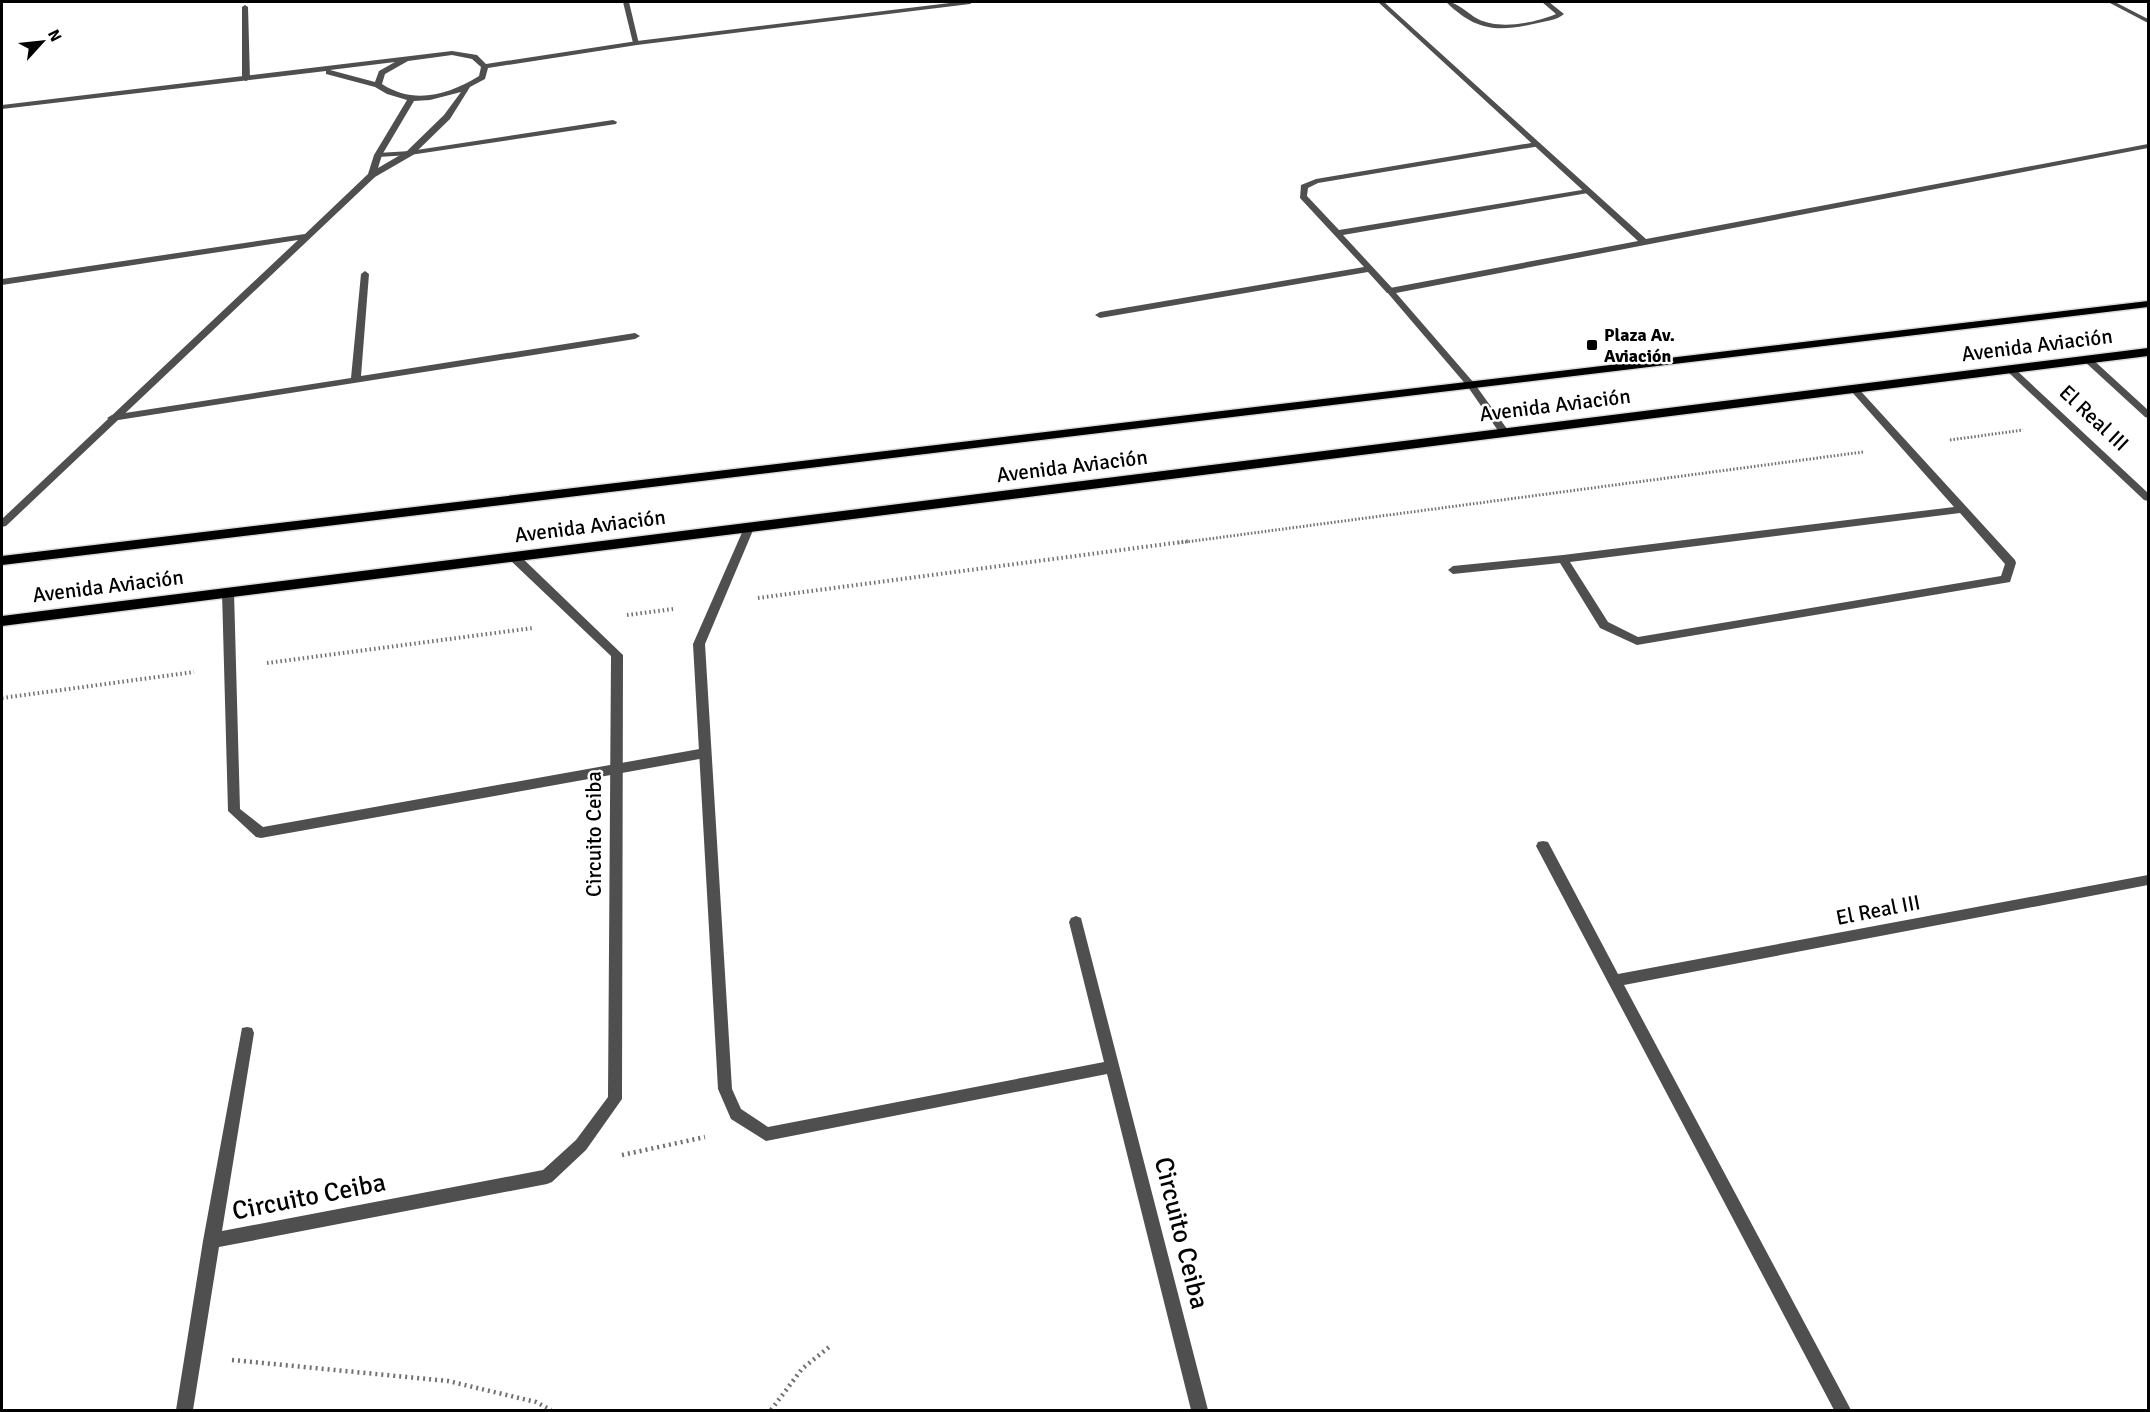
<svg xmlns="http://www.w3.org/2000/svg" width="2150" height="1412" font-family="Signika,sans-serif">
	<style>
		.lines { fill: none; stroke-linecap: round; stroke-linejoin: round }
		.primary-casing { stroke: #dbdbdb; stroke-width: 3 }
		.path-far2 { stroke: #717171; stroke-width: 3; stroke-dasharray: 1.5 2; stroke-linecap: butt }
		.path-far1 { stroke: #717171; stroke-width: 4; stroke-dasharray: 1.5 3; stroke-linecap: butt }
		.path { stroke: #717171; stroke-width: 4.5; stroke-dasharray: 2 4; stroke-linecap: butt }
		.lane { fill: #4f4f4f; fill-rule: evenodd }
		.street { fill: #4f4f4f; fill-rule: evenodd }
		.primary { fill: #000; fill-rule: evenodd }
		.poi-dot { fill: #000; stroke: #fff; stroke-width: 2 }
		.labels { text-anchor: middle; dominant-baseline: central; stroke-width: 5; stroke-linejoin: round; paint-order: stroke }
		.far-poi-label { font-size: 18px; font-weight: bold; fill: #000; stroke: #fff; text-anchor: start }
		.street-label { font-size: 21px; fill: #000; stroke: #fff }
		.near-street-label { font-size: 26px; fill: #000; stroke: #fff }
	</style>
	<rect width="100%" height="100%" fill="#fff"/>
	<g class="lines">
		<g class="primary-casing">
			<path id="primary" d="M2148,301V307L2,565V556Z
				M2148,348V356L2,626V616Z"/>
		</g>
		<path class="path-far2" d="M1950,440L2023,430
			M1178,543L1863,452"/>
		<path class="path-far1" d="M758,598L1189,541
			M627,615L673,609
			M267,663L533,628
			M2,698L194,672"/>
		<path class="path" d="M622,1155L705,1137
			M232,1360L448,1381L536,1402L551,1410
			M771,1410L802,1369L829,1347"/>
		<path class="lane" d="M623,2H629L639,44L633,43Z
			M1446,2C1457,1 1468,14 1478,19C1499,30 1535,23 1556,14L1542,2H1549L1564,14C1557,20 1547,21 1538,23C1498,32 1477,32 1446,2Z
			M245,5L248,7L250,79L246,81L242,79V7Z
			M613,120L617,122L616,124L410,155L378,157L374,155L378,153L410,151Z
			M1537,142L1541,144L1540,146L1318,183L1308,188L1307,196L1339,230L1588,189L1592,191L1588,193L1343,235L1393,289V293H1387L1368,272L1100,318L1095,315L1100,312L1364,267L1300,198L1301,185L1316,179Z
			M365,271L369,274L361,376L635,333L640,336L635,339L112,421L107,418L112,415L351,378L361,274Z
			M1854,386L1857,387L2015,560L2016,563L2010,582L1637,645L1600,628L1560,563L1453,574L1448,570L1453,566L1563,555L1954,507L1851,391V387ZM1960,513L2005,564L2001,576L1638,637L1608,622L1570,562Z
			M228,588L234,592L240,809L263,827L705,748L709,750L711,753L709,756L705,758L261,838L256,837L228,811L222,592Z"/>
		<path class="street" d="M958,2H973L970,4L637,45L488,68L485,79L470,87L450,119L413,155L375,177L6,526L2,527V519L298,240L2,285V279L305,234L368,174L374,155L407,100L387,94L375,87L326,74V71L2,109V105L452,51L477,55L486,64L637,41ZM452,55L472,59L481,67L479,76C448,95 414,105 382,84L385,74L408,61ZM395,62L379,71L375,82L330,70ZM461,92L444,115L407,151L378,168L382,155L414,101L430,100Z
			M1378,2H1384L1646,239L2148,144V148L1396,293L1474,383L1510,433L1505,436L1501,435L1468,387L1386,291L1390,288L1638,241Z
			M2108,2H2115L2148,19V23Z
			M2087,356L2090,357L2148,410V418L2145,417L2084,361V357Z
			M2010,366L2013,367L2148,493V501L2144,500L2007,371V367Z
			M749,525L754,528L705,644L732,1089L741,1109L768,1127L1104,1062L1069,922L1071,918L1076,916L1081,918L1208,1410H1191L1107,1074L766,1141L731,1119L718,1089L693,644L744,528Z
			M514,553L518,554L623,655L622,1099L586,1150L552,1182L547,1184L219,1247L193,1410H176L203,1241L242,1028L247,1027L252,1028L254,1033L222,1231L543,1170L576,1140L608,1097L611,656L510,560L509,557Z
			M1543,841L1548,842L1618,974L2148,875V885L1624,985L1851,1410H1834L1536,846L1538,842Z"/>
		<use href="#primary" class="primary"/>
	</g>
	<rect class="poi-dot" x="1586" y="339" width="12" height="12" rx="3"/>
	<g class="labels">
		<g class="far-poi-label">
			<text x="1604" y="335">Plaza Av.<tspan x="1604" dy="21">Aviación</tspan></text>
		</g>
		<g class="street-label">
			<text transform="translate(2037 345) rotate(-7)">Avenida Aviación</text>
			<text transform="translate(1555 405) rotate(-7)">Avenida Aviación</text>
			<text transform="translate(2094 418) rotate(43)">El Real III</text>
			<text transform="translate(1072 466) rotate(-7)">Avenida Aviación</text>
			<text transform="translate(590 526) rotate(-7)">Avenida Aviación</text>
			<text transform="translate(108 586) rotate(-7)">Avenida Aviación</text>
			<text transform="translate(594 834) rotate(-90)">Circuito Ceiba</text>
			<text transform="translate(1878 910) rotate(-11)">El Real III</text>
		</g>
		<g class="near-street-label">
			<text transform="translate(309 1197) rotate(-11)">Circuito Ceiba</text>
			<text transform="translate(1181 1233) rotate(76)">Circuito Ceiba</text>
		</g>
	</g>
	<rect width="2150" height="1412" fill="none" stroke="#000000" stroke-width="6"/>
	<g transform="translate(42 42) rotate(63)" stroke="#ffffff" stroke-width="4.5" paint-order="stroke">
	<path d="M0-4.5L10 22L0 15L-10 22Z" fill="#000000"/>
	<text y="-9" font-size="16" font-weight="bold" text-anchor="middle" fill="#000000">N</text>
	</g>
</svg>
